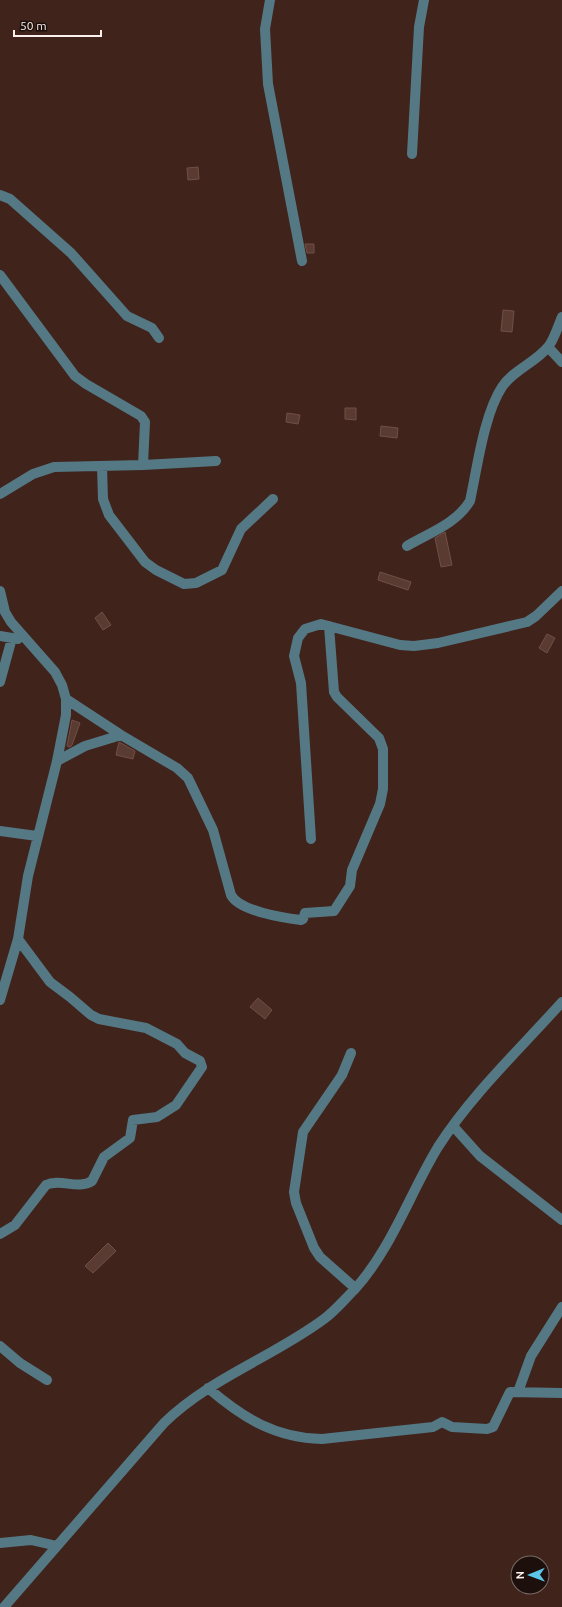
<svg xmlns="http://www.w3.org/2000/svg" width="562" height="1607" font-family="Ubuntu,sans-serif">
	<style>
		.building { fill: #5a3b32; stroke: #704f46 }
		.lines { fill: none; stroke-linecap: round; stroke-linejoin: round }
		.street { stroke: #547884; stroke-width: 10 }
	</style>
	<rect width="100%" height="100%" fill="#40231b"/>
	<path class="building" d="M198,167L199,179L188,180L187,168Z
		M305,244H314V253H307Z
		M503,310L514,311L512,332L501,331Z
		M345,408H356V420L345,419Z
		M287,413L300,415L298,424L286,422Z
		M381,426L398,428L397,438L380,436Z
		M445,532L452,565L441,567L435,538Z
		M380,572L411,582L408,590L378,580Z
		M102,612L111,625L103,630L95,618Z
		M547,634L555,638L547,653L539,648Z
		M72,720L80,723L72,745L70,747L67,746Z
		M119,742L135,751L133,759L116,755Z
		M258,998L272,1010L265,1019L250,1007Z
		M108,1243L116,1251L93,1273L85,1266Z"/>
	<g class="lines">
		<path class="street" d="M270,0L265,29L268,84L302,261
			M412,154L419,27L424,0
			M0,195L10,199L71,253L127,316L152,328L159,338
			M0,275L75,376L86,384L141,416L145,422L143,465
			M548,347L562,362
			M102,466L103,499L109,515L145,562L156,570L184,584L196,583L222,570L241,529L273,499
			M0,494L33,474L54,467L143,465L216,461
			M407,546C429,533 456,524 470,501C477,469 484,414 502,387C513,370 535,363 548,347C554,340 558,326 562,317
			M0,591L5,612L11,622L55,672L62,685L66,699V715L57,761L28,876L18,939L0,1000
			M0,636L18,639
			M0,682L12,638
			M66,699L121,735L177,768L188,778L213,830L231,895C239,911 284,918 301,920L303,919L305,913L334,911L350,886L352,870L380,804L383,789V749L379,738L337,697L334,692L329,626
			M57,761L85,746L121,735
			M0,831L37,836
			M311,839L301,683L294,656L298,638L305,629L321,624L400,645L414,646L438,643L527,622L536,616L562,591
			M351,1053L342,1075L303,1132L294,1192L296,1203L314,1248L320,1257L355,1288
			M453,1126L480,1156L562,1220
			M0,1234L15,1225L46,1185C60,1178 78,1190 92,1181L104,1157L130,1138L133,1120L157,1117L176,1105L202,1067L200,1061L185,1053L177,1044L146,1028L99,1019L91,1015L70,997L50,982L18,939
			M0,1346L20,1363L47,1380
			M208,1388C243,1418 275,1438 322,1439L433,1427L442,1422L452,1427L487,1429L493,1427L510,1392L562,1393
			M518,1392L531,1356L562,1307
			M0,1543L31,1540L57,1546
			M4,1607L164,1423C210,1378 273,1357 324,1319C335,1311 344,1300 354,1290C391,1250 410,1193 438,1147C472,1094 520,1049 562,1002"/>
	</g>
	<g transform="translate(530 1575) rotate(269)"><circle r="19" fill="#1d100c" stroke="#776a66"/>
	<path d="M0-3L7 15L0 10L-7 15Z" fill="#5cc7e8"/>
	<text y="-6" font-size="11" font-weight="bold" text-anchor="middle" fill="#fdf1ed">N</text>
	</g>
	<path d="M14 30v6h87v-6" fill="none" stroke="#fdf1ed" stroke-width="2"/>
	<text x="20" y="30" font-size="12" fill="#fdf1ed" stroke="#1d100c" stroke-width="3" paint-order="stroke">50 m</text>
</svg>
